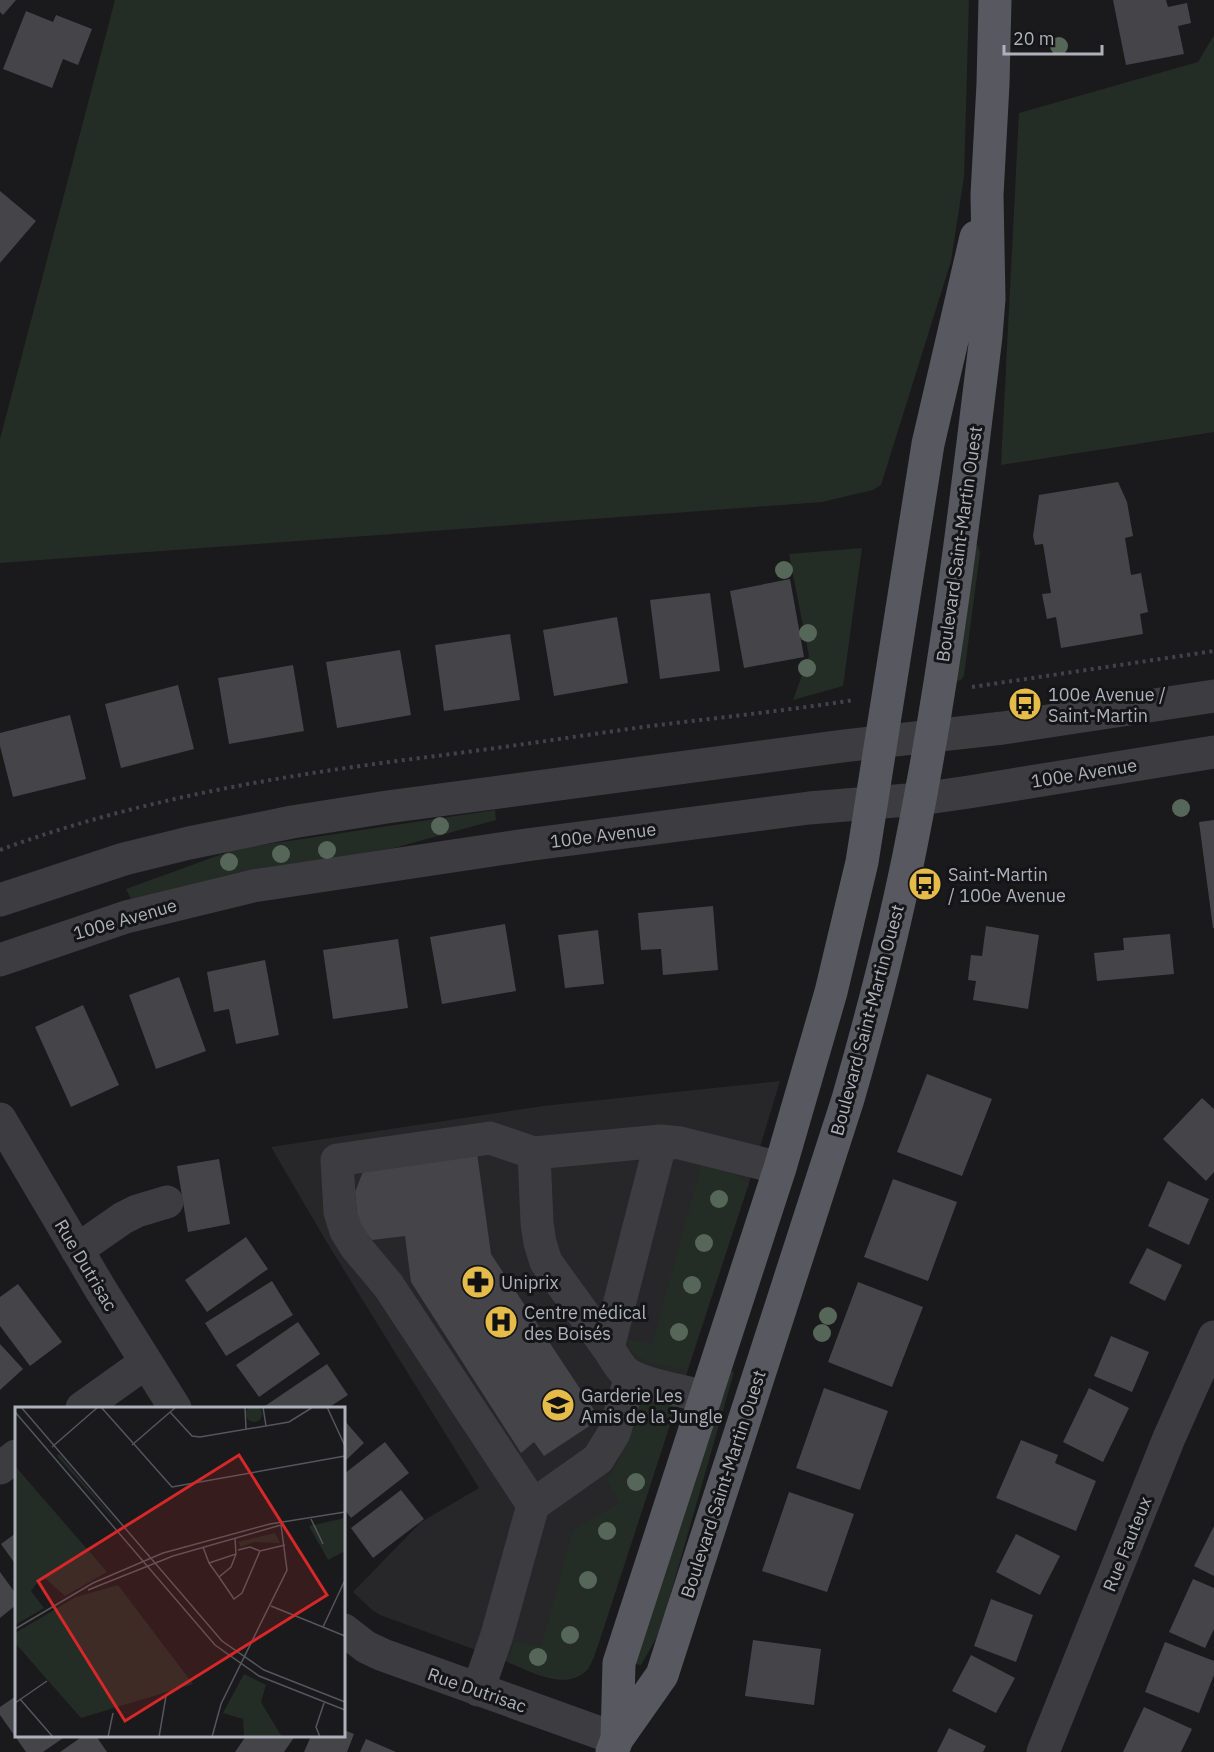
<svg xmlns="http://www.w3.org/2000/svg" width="1214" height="1752" font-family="'IBM Plex Sans',sans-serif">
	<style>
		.built { fill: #272629 }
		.green { fill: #242c26 }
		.building { fill: #454549 }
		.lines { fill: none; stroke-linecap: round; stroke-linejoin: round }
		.path { stroke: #424348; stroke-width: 4; stroke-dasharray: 3 4.5; stroke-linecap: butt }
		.minor { stroke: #3c3c41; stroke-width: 33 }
		.major { stroke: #585960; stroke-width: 33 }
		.tree { fill: #566658 }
		.labels { text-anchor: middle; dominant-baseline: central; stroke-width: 6; stroke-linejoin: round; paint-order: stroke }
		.street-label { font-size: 18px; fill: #aeb1bb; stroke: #151517 }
		.poi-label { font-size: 18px; fill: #aeb1bb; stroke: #151517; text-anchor: start }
		.inset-road { fill: none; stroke: #55565c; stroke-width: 1.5 }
		.view { fill: #d62828; fill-opacity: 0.15; stroke: #d62828; stroke-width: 3 }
		.inset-edge { fill: none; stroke: #aeb1bb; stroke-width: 3 }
	</style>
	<rect width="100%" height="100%" fill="#1a1a1c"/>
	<path class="built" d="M780,1081L749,1183L598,1646L587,1670L577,1676L566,1680L555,1679L380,1615L371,1609L353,1592L421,1522L479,1488L326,1241L271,1147L543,1106Z"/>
	<path class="green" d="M115,0H969L964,177L951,261L881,485L873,490L822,502L0,563V439Z
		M1214,35V432L1001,465L1019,113L1198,62Z
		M973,544L978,546L980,553L964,675L962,679L958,681L953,678Z
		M862,548L843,686L793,700L809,656L789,554Z
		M495,810L496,820L394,848L241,872L131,899L126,889L236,849Z
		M702,1162L734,1173L749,1183L687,1370C668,1366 627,1364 628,1339L652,1344Z
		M726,1370L734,1372L665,1614L658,1635L641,1665L631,1663Z
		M646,1397L676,1406L594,1657C592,1661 590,1667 587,1670C566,1692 530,1671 507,1662L515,1641L541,1646L572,1534L575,1528L620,1503L606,1479L618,1463L635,1406Z"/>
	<path class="building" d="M0,0H16L3,15L0,12Z
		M1113,0H1166L1168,7L1187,3L1191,23L1178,26L1184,54L1126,65Z
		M26,11L53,22L56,15L92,29L78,65L63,59L52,88L3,69Z
		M0,191L36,221L0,263Z
		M1118,482L1127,502L1133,536L1125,538L1131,575L1141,573L1148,612L1140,614L1143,634L1061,648L1056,617L1047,619L1042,594L1051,593L1043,544L1035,545L1033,536L1039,495Z
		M790,579L804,657L744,668L730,591Z
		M710,593L720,671L660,679L650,600Z
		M617,617L628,683L554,696L543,630Z
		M510,634L520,700L444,711L435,645Z
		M400,650L411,715L337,728L326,662Z
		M293,665L304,731L229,744L218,678Z
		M178,685L194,749L121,768L105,704Z
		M70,715L86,779L13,797L0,746V733Z
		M1214,820V928H1213L1199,822Z
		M713,906L718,970L663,975L661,949L641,950L638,913Z
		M505,924L516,991L442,1004L430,937Z
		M986,926L1039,935L1028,1009L973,1000L976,981L968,980L971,955L982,956Z
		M598,930L604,984L565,988L558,935Z
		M1170,934L1174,974L1097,981L1094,953L1124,950L1123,938Z
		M398,939L408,1008L333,1019L323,950Z
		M265,960L279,1035L236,1044L229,1009L214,1012L207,972Z
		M179,977L206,1051L156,1069L129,995Z
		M83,1005L119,1085L71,1107L35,1027Z
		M927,1074L992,1099L962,1176L897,1152Z
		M1202,1098L1214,1109V1172L1206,1181L1163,1139Z
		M477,1153L491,1254L600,1419L544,1456L534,1442L521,1453L411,1282L405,1236L372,1240L358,1223L355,1192L364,1169Z
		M219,1159L230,1224L188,1232L177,1166Z
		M893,1179L957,1202L928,1281L864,1257Z
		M1168,1181L1209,1199L1189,1245L1148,1226Z
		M246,1237L268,1269L207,1312L185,1280Z
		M1147,1248L1182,1265L1165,1301L1129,1283Z
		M272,1281L293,1315L226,1356L205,1323Z
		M858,1282L923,1307L892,1387L828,1362Z
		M18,1284L62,1342L30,1366L0,1326V1297Z
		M298,1322L320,1354L259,1397L236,1365Z
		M1111,1336L1149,1352L1132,1392L1094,1376Z
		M0,1344L23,1369L0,1390Z
		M327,1364L348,1395L328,1408H262Z
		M824,1388L888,1411L860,1490L796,1468Z
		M1089,1388L1129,1408L1103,1462L1063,1442Z
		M344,1420L364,1443L344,1462Z
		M1021,1440L1058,1455L1055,1463L1096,1481L1076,1531L996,1498Z
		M385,1442L409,1473L351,1518L344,1509V1474Z
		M401,1490L424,1519L373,1558L351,1528Z
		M789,1492L854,1514L827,1592L762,1571Z
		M1214,1526V1576L1194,1566Z
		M16,1533V1565L1,1544Z
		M1016,1534L1060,1556L1040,1595L996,1572Z
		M0,1572L16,1594V1605L0,1618Z
		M1193,1579L1214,1588V1629L1205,1648L1169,1632Z
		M991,1599L1033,1615L1016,1662L974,1646Z
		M753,1640L821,1649L814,1705L745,1696Z
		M1165,1642L1214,1661V1675L1199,1713L1145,1692Z
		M971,1655L1015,1678L996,1713L952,1691Z
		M16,1696V1736H66L43,1752H26L0,1715V1707Z
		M1144,1707L1192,1729L1181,1752H1123Z
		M949,1728L986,1746L983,1752H937Z
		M344,1730L354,1734L347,1752H304L311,1736H344Z
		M83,1736H96L107,1752H60Z
		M246,1736H295L284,1752H235Z
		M366,1739L396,1752H360Z"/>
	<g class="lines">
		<path class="path" d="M972,687L1214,651
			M0,850C137,799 284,775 428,757C500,748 572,737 643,727C714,718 784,711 854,700"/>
		<path class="minor" d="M0,900L124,859L189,843L292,822L387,807L843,746L1003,728L1214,696
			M0,960L126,917L253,886L526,845L809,808L920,799L969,792L1214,752
			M0,1119L101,1290L175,1408
			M77,1250L123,1218L137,1211L167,1202
			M608,1348L546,1262L540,1243L537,1223L534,1153L661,1141
			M706,1397C685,1391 638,1385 624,1371C618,1365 613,1355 608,1348L661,1141L680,1143L780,1168
			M82,1408L145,1363
			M0,1468L16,1456
			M533,1505L388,1285L356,1247L346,1231L340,1212L337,1160L490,1138L534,1153
			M344,1630L366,1647L383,1655L617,1739
			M478,1690L497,1635L533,1505L598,1459L614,1433L631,1376
			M1043,1752L1169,1438L1214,1337"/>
		<path class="major" d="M617,1739L619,1663L780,1168L831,992L862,862L928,444L976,237
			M612,1752L617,1739L662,1675L848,1099C873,1012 896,923 913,835C946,670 966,503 986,336L989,299L987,195L993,84L995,0"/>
	</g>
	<g class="tree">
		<circle cx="1059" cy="46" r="9"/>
		<circle cx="784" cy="570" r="9"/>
		<circle cx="808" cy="633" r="9"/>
		<circle cx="807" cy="668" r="9"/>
		<circle cx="1181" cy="808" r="9"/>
		<circle cx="440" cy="826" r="9"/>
		<circle cx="327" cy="850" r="9"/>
		<circle cx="281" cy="854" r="9"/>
		<circle cx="229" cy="862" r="9"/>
		<circle cx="719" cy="1199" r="9"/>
		<circle cx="704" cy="1243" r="9"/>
		<circle cx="692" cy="1285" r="9"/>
		<circle cx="828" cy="1316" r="9"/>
		<circle cx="679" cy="1332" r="9"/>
		<circle cx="822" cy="1333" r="9"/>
		<circle cx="636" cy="1482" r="9"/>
		<circle cx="607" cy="1531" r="9"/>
		<circle cx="588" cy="1580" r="9"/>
		<circle cx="570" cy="1635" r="9"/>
		<circle cx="538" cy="1657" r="9"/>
	</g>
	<defs>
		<g id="bus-disc" transform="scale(1.725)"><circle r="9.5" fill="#e5bb4a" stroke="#151517"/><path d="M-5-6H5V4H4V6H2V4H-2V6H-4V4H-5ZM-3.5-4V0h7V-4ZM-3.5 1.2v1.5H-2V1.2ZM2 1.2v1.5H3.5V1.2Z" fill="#111"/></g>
		<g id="pharmacy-disc" transform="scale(1.725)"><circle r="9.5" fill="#e5bb4a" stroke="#151517"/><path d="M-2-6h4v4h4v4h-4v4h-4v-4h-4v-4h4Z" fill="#111"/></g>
		<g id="hospital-disc" transform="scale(1.725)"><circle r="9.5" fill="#e5bb4a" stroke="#151517"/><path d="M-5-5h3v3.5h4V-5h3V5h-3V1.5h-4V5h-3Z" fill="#111"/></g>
		<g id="school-disc" transform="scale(1.725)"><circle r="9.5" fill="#e5bb4a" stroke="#151517"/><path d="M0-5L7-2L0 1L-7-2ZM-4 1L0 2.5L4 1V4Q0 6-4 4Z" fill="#111"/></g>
	</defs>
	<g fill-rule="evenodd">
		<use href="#bus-disc" x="1025" y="704"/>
		<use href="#bus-disc" x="925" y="884"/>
		<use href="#pharmacy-disc" x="478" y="1282"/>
		<use href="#hospital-disc" x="501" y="1322"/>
		<use href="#school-disc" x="558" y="1405"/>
	</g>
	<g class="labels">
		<g class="street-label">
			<text transform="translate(959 544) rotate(-82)">Boulevard Saint-Martin Ouest</text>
			<text transform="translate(1084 773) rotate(-9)">100e Avenue</text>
			<text transform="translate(603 835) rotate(-7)">100e Avenue</text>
			<text transform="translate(125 919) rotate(-16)">100e Avenue</text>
			<text transform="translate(867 1020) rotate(-75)">Boulevard Saint-Martin Ouest</text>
			<text transform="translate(86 1265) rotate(59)">Rue Dutrisac</text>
			<text transform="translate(723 1484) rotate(-72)">Boulevard Saint-Martin Ouest</text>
			<text transform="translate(1127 1544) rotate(-68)">Rue Fauteux</text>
			<text transform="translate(477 1690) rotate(19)">Rue Dutrisac</text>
		</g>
		<g class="poi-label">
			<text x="1048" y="694">100e Avenue /<tspan x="1048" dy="21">Saint-Martin</tspan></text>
			<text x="948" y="874">Saint-Martin<tspan x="948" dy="21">/ 100e Avenue</tspan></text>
			<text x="501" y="1282">Uniprix</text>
			<text x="524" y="1312">Centre médical<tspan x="524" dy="21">des Boisés</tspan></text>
			<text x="581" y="1395">Garderie Les<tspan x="581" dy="21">Amis de la Jungle</tspan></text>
		</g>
	</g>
	<g transform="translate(15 1407)">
		<rect width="330" height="330" fill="#1a1a1c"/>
		<path d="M231 7a8 8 0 1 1 16 0a8 8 0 1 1-16 0ZM44,47L101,114V115L42,49ZM0,59L92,165L50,189L31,172H25L16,184L29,201L0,218ZM330,111V144L313,153L294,119ZM260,126L265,136L239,135L226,140L223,135ZM103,178L178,277L66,311L0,236V226L61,190ZM229,267L251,278L246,295L267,330H229L228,312L208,306Z" fill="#242c26"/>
		<path class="inset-road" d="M6,0L207,234L249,263L330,295M86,0L157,80L330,49M230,0L231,22M248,0L251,19M312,0L330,39M0,5L200,238L244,269L330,303M155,5L177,29L185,30L274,15L298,0M117,38L161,0M37,40L83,0M296,112L308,137M188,140L194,156L221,147L220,132M223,143L235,140L245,144L270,138M194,156L204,170L216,160L221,147M204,170L219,192L227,186L245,144M73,183L158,149L266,118M256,199L330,229M308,220L330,173M0,222L78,176L148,146L255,117L330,105M5,292L38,330M0,296L32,274M93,330L98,306M144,330L151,289M197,330L206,297L272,163L266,118M305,330L301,320L309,296"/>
		<path class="view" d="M224,48L312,188L110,314L23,174Z"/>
		<rect width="330" height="330" class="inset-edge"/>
	</g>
	<path d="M1004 45v9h98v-9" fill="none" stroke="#aeb1bb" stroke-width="3"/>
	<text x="1013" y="45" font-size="18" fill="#aeb1bb" stroke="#151517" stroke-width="4.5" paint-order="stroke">20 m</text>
</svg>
